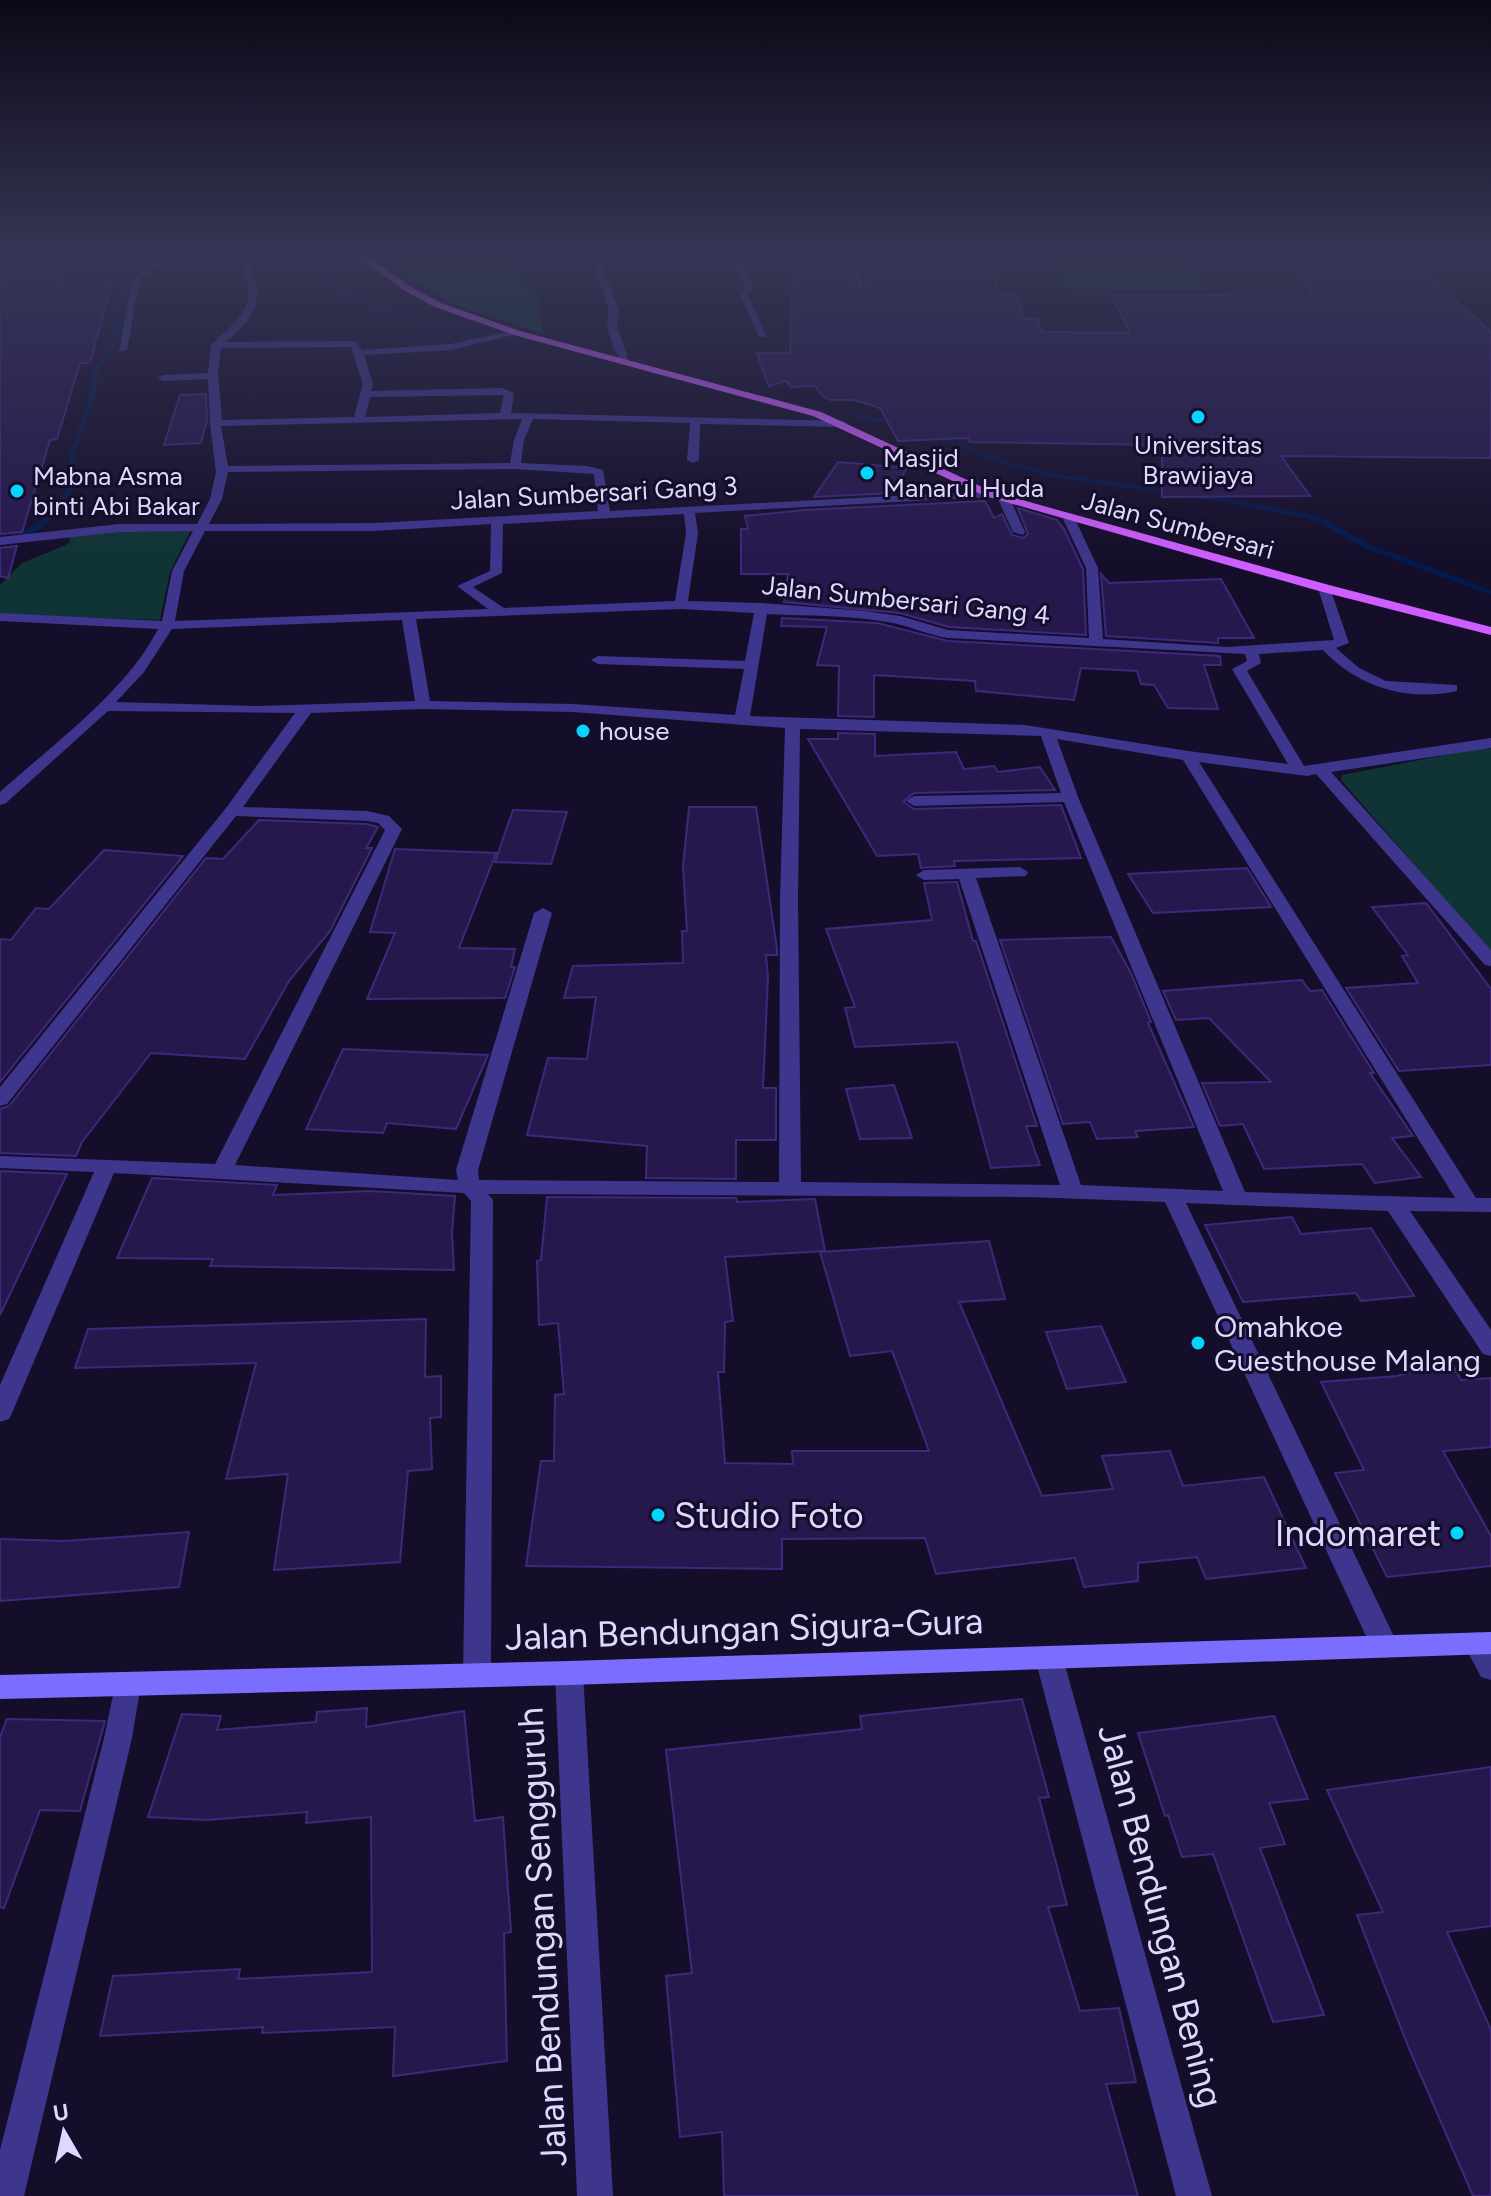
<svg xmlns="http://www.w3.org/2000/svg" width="1491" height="2196" font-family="Figtree,sans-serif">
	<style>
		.green { fill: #103435 }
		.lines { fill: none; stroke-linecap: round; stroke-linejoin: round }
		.stream { fill: #051a4c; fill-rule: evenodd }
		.building { fill: #26184d; stroke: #3e287b; stroke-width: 2 }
		.minor { fill: #3e358d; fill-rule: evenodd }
		.secondary { fill: #7b6eff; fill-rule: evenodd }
		.primary { fill: #ce5eff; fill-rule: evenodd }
		.poi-dot { fill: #03d5ff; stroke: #150e2a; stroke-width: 3 }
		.labels { text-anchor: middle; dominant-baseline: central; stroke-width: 6; stroke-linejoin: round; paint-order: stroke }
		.far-poi-label { font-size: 26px; fill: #ded7ff; stroke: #150e2a; text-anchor: start }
		.far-street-label { font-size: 26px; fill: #ded7ff; stroke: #150e2a }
		.poi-label { font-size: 30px; fill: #ded7ff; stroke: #150e2a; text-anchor: start }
		.near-poi-label { font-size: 36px; fill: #ded7ff; stroke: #150e2a; text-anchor: start }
		.near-street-label { font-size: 36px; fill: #ded7ff; stroke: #150e2a }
	</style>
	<rect width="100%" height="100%" fill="#150e2a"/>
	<path class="green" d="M460,253H512L523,283L537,296L543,334L453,304L383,258Z
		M1051,253H1181L1206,290L1067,289Z
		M111,530H191L170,572L160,620L0,614V585L22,563L66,545L70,542L69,536Z
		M1482,748L1491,749V953L1341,780L1342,775Z"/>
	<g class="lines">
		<path class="stream" d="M177,253H182L117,280L124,290L117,343L99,369L95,397L75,454L79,480C65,501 48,533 21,537V533L46,516L73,480L69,454L89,397L93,369L111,343L118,290L111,279Z
			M283,253H288L295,256L335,287L360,298L413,316L487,334L484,336C437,326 374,314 333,290C315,279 301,264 283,253Z
			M855,413L903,423L906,425L903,427L853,416L852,415Z
			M930,433H934L1008,462L1052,473L1237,500L1308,514L1325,519L1372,545L1491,590V595L1366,549L1319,523L1304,518L1237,504L1052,477L1004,464L930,435Z"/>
	</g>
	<path class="building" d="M985,253L999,294H1015L1025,319H1037L1042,332L1130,333L1111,295L1316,296L1288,264H1304L1296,257L1405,255L1491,332V458L1281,456L1310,496L1162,497V445L969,442L968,438L898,441L880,408L854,400H831L823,397L815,386L791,387L786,381L769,386L757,353H790L793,276L819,275L810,255L838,254L855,286L864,288L867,284L853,254Z
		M60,258L52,278H61L58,285L112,283L90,363H80L57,439L50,440L22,532L0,534V261Z
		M206,394L207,420L201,443L164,445L180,395Z
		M838,462L907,468L892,493L814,497Z
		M985,501L994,518L1002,514L1012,535L1024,538L1028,534L1018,508L1057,520L1064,529L1083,569L1086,635L949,627L900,613L784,602L788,574H741V529H748L745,516L805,510Z
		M17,546L8,578L0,576V548Z
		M1101,574L1109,583L1221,579L1254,638H1218V643L1106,636Z
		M782,618L877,623L948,641L1220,656L1221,665H1204L1218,709L1168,708L1154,685L1141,684L1137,671L1081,668L1074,700L976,691L975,681L874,675V717L838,716L839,666L817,665L827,627L781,626Z
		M838,733L875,734V756L956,752L964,769L994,766L998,772L1040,767L1055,790L914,793L903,802L914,809L1061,805L1081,858L954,861L955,866L921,868L918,854L877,856L808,739H838Z
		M689,807H756L777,949V955H766L768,977L763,1088H776V1140H736V1179L646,1178L647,1146L527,1135L548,1058L587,1059L596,997L564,998L573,966L683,963L682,931H687L683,866Z
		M513,810L567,812L551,864L495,862Z
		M259,820L367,824L378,827L366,848H372L330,931L289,981L245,1059L151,1053L82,1142L76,1156L0,1153V1109L9,1106L206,858L223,859Z
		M395,849L496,853L459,948L515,949L511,967H515L505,998L367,999L395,933L370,932Z
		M104,850L183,856L0,1082V939L11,940L36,908L49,909Z
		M1247,868L1271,907L1153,913L1128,874Z
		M957,882L973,941H976L1037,1126H1026L1040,1165L991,1168L957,1042L855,1047L845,1008L855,1007L826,929L932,920L924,883Z
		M1426,903L1491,989V1065L1399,1071L1346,988L1418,983L1402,956L1408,955L1372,907Z
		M1111,937L1131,973L1151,1022L1148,1023L1194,1127L1135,1131L1138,1137L1097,1139L1090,1122L1063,1124L1000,940Z
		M1302,980L1310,991L1322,990L1374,1073H1370L1413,1136L1392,1138L1421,1177L1375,1183L1362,1164L1264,1169L1243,1124L1220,1126L1202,1083L1271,1082L1209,1018L1176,1020L1163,991Z
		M343,1049L488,1055L456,1129L387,1123L383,1133L306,1129Z
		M894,1085L912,1138L860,1139L846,1089Z
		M0,1171L67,1174L0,1315Z
		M152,1178L277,1185L273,1195L370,1191L455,1196L452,1232L454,1270L210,1266L213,1259L117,1258Z
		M547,1197L736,1198L737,1202L815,1199L825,1251L725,1257L733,1321L725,1322L724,1372H718L725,1463L793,1464L792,1451H929L892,1351L850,1356L820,1252L989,1241L1005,1299L959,1302L1042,1496L1113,1489L1102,1456L1170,1451L1183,1486L1264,1477L1306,1568L1206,1579L1197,1557L1138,1563V1581L1084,1587L1075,1558L936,1574L925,1538L782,1539V1569L526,1566L541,1461H554L555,1395L564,1394L558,1323L539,1325L537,1261L541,1260Z
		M1292,1217L1301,1234L1371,1228L1414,1296L1361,1301L1356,1293L1243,1302L1205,1225Z
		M426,1319L425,1377L441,1376V1417L430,1418L432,1469L408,1471L400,1562L274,1570L288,1474L226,1479L256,1363L75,1368L88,1329Z
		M1101,1326L1126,1382L1067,1389L1046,1332Z
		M1450,1360L1461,1380L1491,1378V1447L1443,1451L1491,1536V1566L1387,1577L1335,1473L1364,1470L1321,1382L1397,1376Z
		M189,1532L179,1587L0,1601V1539L65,1541Z
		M1022,1699L1049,1797L1039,1798L1067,1905L1048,1907L1080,2011L1119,2008L1136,2082L1106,2084L1138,2196H724L722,2132L680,2137L666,1976L692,1973L666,1750L862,1729L860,1716Z
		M367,1708L366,1727L464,1711L475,1821L503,1817L511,1932L504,1933L507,2061L393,2076L395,2027L262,2033L263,2027L100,2036L113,1976L240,1969L238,1979L372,1972L371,1817L306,1823L307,1812L207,1820L148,1817L182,1714L221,1716L217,1730L316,1722L317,1712Z
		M1274,1716L1308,1799L1269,1803L1285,1844L1260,1848L1324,2015L1273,2022L1213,1854L1182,1857L1168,1815L1165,1816L1138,1733Z
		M7,1719L105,1721L80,1811L40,1810L4,1908L0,1907V1737Z
		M1491,1767V1926L1447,1932L1491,2030V2196H1473L1408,2046L1357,1915L1383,1912L1327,1790Z"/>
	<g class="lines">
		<path class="minor" d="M192,253H205L158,267L139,282L127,350L119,352L132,280L153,263Z
			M236,253H244C265,293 262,314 225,342L355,341L362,350L450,344L517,330L522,333L450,350L364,355L373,384L371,391L502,388L514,393L511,413L843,421L848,424L843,427L700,424L699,460L693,463L687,460L690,423L533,419L524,440L521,463L587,466L603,470L610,511L989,491L995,494L989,497L695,513L698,533L688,601L762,603L864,611L900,616L948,630L1089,638L1086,568L1063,519L1069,515L1075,519L1098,568L1103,639L1227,647L1334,640L1318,588L1324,584L1330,588L1349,643L1336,648L1359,668L1386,681L1457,685V691C1407,702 1358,687 1323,650L1259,654L1261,663L1247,671L1304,766L1491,738V748L1331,772L1491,950V966L1485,965L1316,774L1307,776L1199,762L1476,1198H1491V1212L1410,1211L1491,1330V1356L1483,1354L1388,1211L1186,1203L1399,1647L1395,1655L1385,1658L1375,1655L1371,1647L1165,1202L1029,1197L488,1194L493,1200L491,1675L487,1683L477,1687L467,1683L463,1675L471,1201L464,1193L114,1173L12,1413L9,1419L0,1422V1385L94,1172L0,1168V1156L215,1164L385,830L378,823L367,821L236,816L7,1104L0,1106V1087L226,808L295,713L108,711L6,803L0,805V792C53,744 126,692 158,629L0,621V613L162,621L172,571L193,531L119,532L0,545V537L119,524H197L210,499L216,472L210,424L208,379L163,381L158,378L163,375L208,373L211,345C247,312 261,302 236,253ZM351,347L363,384L354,417L222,420L218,374L221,348ZM504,395L500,413L365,417L370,397ZM522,419L514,440L510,463L228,466L221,426ZM515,469L594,474L598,511L375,523L209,524L222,499L228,472ZM684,514L686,533L675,601L504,608L473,587L502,573L503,524ZM491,524L490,571L457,586L488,609L175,621L184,571L205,531H375ZM681,609L754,613L745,661L598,656L591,660L598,664L744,669L735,715L573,704L430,701L416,619ZM767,614C809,616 852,615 893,623C912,627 929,635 948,638L1245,654L1247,661L1232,669L1288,764L1188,751L1025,725L750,716ZM402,620L415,701L259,706L116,702L144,672L172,629ZM423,709L573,712L785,728L780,899L779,1182L479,1180L478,1170L552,913L543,908L534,913L456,1170L458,1180L235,1165L402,829L389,816L367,811L243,807L311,713ZM800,729L1041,736L1061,793L914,796L906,801L914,806L1064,802L1223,1191L1081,1185L976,878L1026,876L1028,872L1020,867L924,870L916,875L924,880L959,879L1060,1185L801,1182L798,899ZM1057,739L1183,760L1455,1198L1245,1192L1078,797Z
			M404,253H436L362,260L358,258Z
			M591,253L598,254L619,311L617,326L630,365H624L613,347L607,326L609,311Z
			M732,253H740L753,289L748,295L767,338L759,336L740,295L745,289Z
			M841,253H849L864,285H858Z
			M1004,496L1010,499L1025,532L1023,535L1013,532L998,499Z
			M1477,1632L1487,1635L1491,1643V1680L1481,1677L1463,1643L1467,1635Z
			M1049,1647L1059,1650L1063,1658L1212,2196H1176L1035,1658L1039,1650Z
			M569,1661L579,1665L583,1673L613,2196H577L555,1673L559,1665Z
			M127,1672L137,1676L141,1684L132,1738L24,2196H0V2150L104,1738L117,1676Z"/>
		<path class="secondary" d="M1491,1632V1654L569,1685L0,1699V1675L569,1661Z"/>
		<path class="primary" d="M353,253H362L411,287L441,303L520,331L821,412L993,492L1329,585L1491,627V635L1319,591L985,496L813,416L514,335L435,307L405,291Z"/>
	</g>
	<linearGradient id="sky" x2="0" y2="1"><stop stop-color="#0c0817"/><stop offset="0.45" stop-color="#353655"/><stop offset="1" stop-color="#353655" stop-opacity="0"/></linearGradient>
	<rect width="1491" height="560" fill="url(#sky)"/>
	<g class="poi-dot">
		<circle cx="1198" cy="417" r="8"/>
		<circle cx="867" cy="473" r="8"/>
		<circle cx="17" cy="491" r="8"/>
		<circle cx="583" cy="731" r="8"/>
		<circle cx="1198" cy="1343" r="8"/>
		<circle cx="658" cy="1515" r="8"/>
		<circle cx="1457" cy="1533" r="8"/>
	</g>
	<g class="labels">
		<g class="far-poi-label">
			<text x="1198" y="445" text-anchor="middle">Universitas<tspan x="1198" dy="30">Brawijaya</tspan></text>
			<text x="883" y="458">Masjid<tspan x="883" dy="30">Manarul Huda</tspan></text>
			<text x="33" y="476">Mabna Asma<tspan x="33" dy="30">binti Abi Bakar</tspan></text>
			<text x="599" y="731">house</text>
		</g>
		<g class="far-street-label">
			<text transform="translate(594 493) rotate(-3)">Jalan Sumbersari Gang 3</text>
			<text transform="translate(1178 525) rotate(15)">Jalan Sumbersari</text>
			<text transform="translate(906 600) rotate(6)">Jalan Sumbersari Gang 4</text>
		</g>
		<g class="poi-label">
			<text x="1214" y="1326">Omahkoe<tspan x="1214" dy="34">Guesthouse Malang</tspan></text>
		</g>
		<g class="near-poi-label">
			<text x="674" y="1515">Studio Foto</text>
			<text x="1441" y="1533" text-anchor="end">Indomaret</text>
		</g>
		<g class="near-street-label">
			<text transform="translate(744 1629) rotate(-2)">Jalan Bendungan Sigura-Gura</text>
			<text transform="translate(1161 1916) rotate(75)">Jalan Bendungan Bening</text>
			<text transform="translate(542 1937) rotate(-93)">Jalan Bendungan Sengguruh</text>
		</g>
	</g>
	<g transform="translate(64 2132) rotate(351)" stroke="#150e2a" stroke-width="6" paint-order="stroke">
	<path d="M0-6L14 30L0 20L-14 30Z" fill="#ded7ff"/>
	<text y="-12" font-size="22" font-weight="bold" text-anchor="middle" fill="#ded7ff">U</text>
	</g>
</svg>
